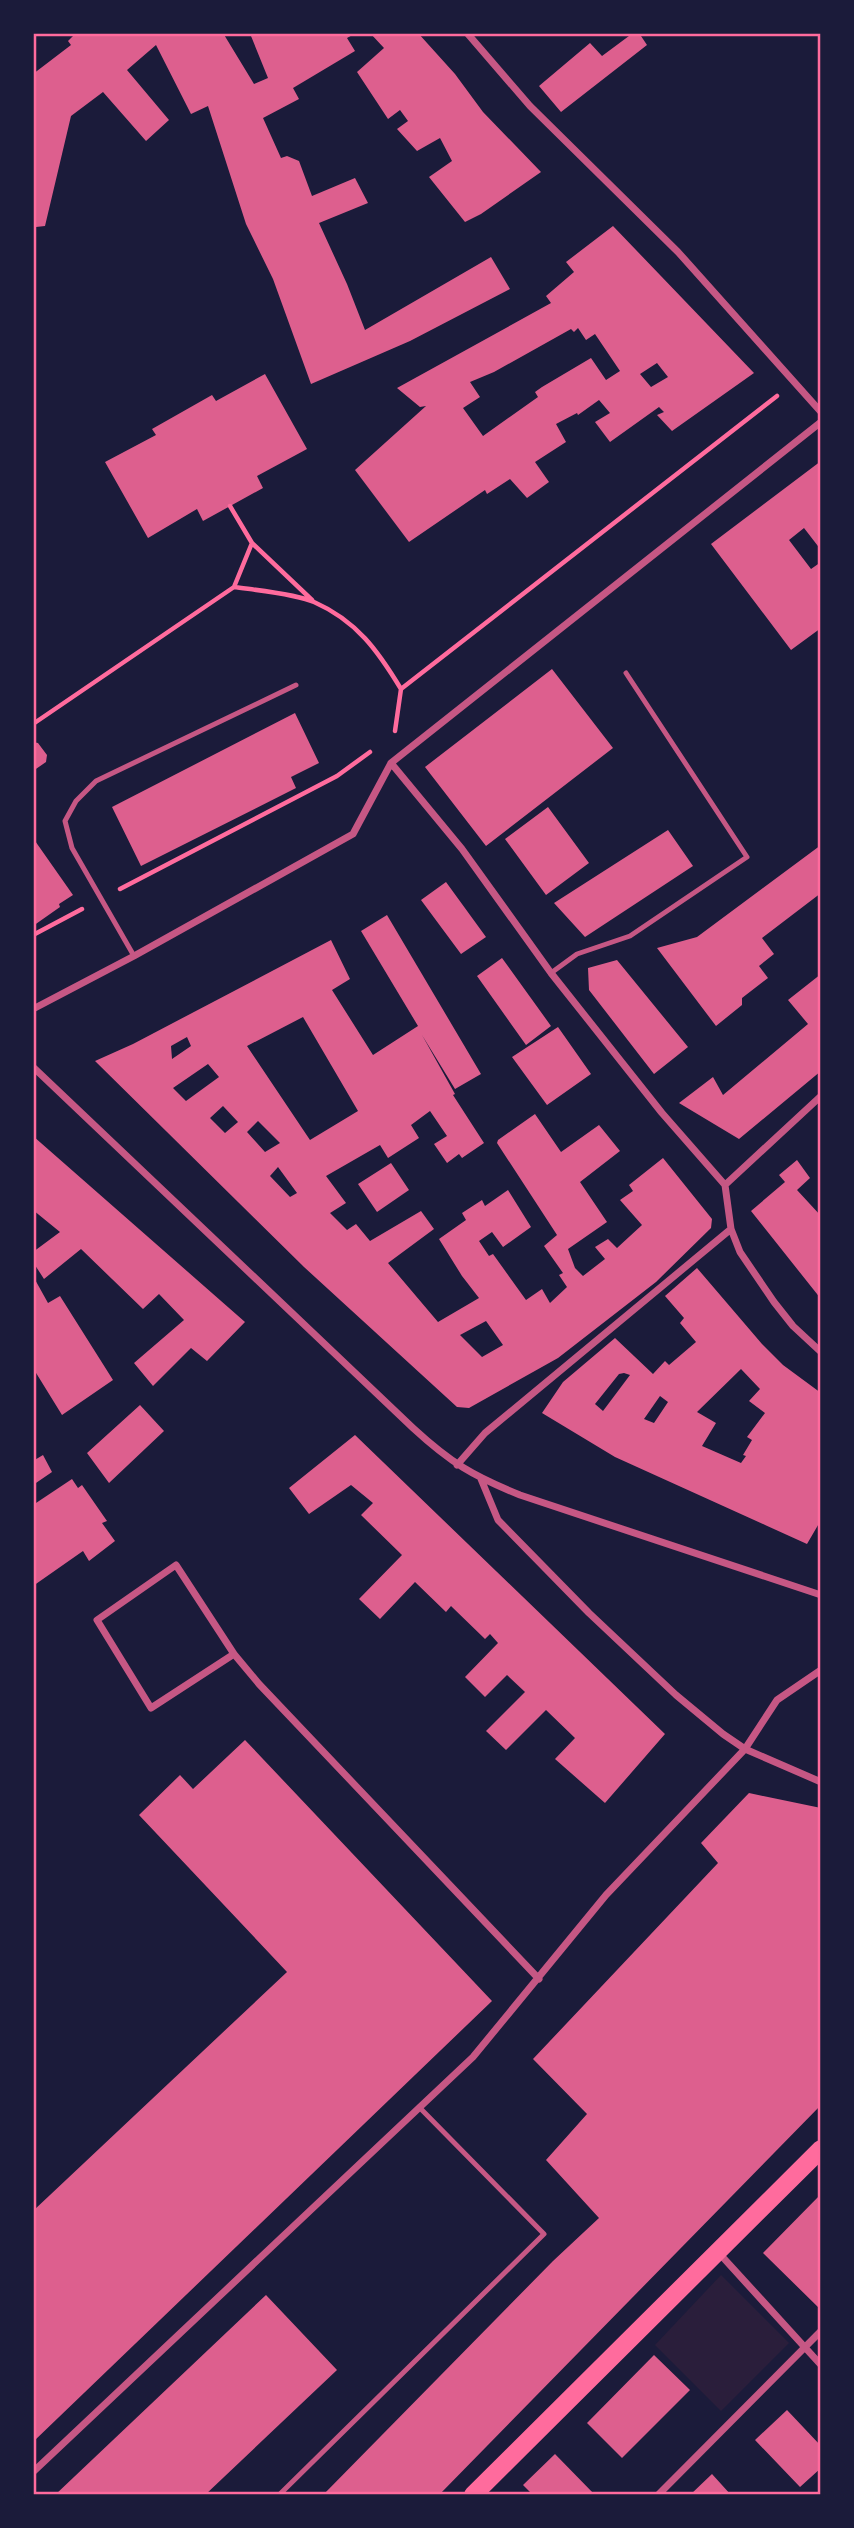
<svg xmlns="http://www.w3.org/2000/svg" width="854" height="2528" font-family="Georgia,serif">
	<style>
		.green { fill: #2a1e3b }
		.building { fill: #dd5f8e; fill-rule: evenodd }
		.lines { fill: none; stroke-linecap: round; stroke-linejoin: round }
		.path { stroke: #ff6b9d; stroke-width: 4.5 }
		.service { stroke: #c65784; stroke-width: 5 }
		.minor { stroke: #c65784; stroke-width: 7 }
		.primary { stroke: #ff6b9d; stroke-width: 18 }
		.neatline { fill: none; stroke: #ff6b9d; stroke-width: 2.5 }
	</style>
	<rect width="100%" height="100%" fill="#1b1b3a"/>
	<path class="green" d="M721,2275L789,2343L721,2411L655,2345Z"/>
	<path class="building" d="M76,33H223L254,84L268,78L251,36L258,33H356L347,38L355,51L293,88L299,99L263,118L281,158L287,156L299,161L312,196L355,178L368,203L319,223L347,284L365,330L491,257L510,289L410,341L311,384L273,279L246,224L208,106L191,114L156,45L127,70L169,120L146,141L103,92L71,116L45,226L36,227V225L33,226V74L71,45L68,41Z
		M370,33H418L455,74L483,112L541,172L481,214L465,222L429,177L452,161L440,138L417,151L397,129L408,121L400,110L388,119L357,72L384,48Z
		M633,33H639L647,45L561,112L539,86L590,43L602,56Z
		M613,226L754,373L672,431L657,415L664,412L659,407L610,442L595,422L610,413L599,400L578,415L577,413L556,424L566,442L535,462L549,482L527,498L510,479L487,494L485,490L409,542L355,470L426,406L420,407L397,388L551,303L546,296L574,272L566,262ZM578,328L586,340L595,334L620,371L606,380L591,358L542,387L535,392L538,397L483,436L463,408L480,397L470,382L494,372L571,329L574,332ZM657,363L668,377L651,387L640,374Z
		M265,374L307,449L257,476L263,488L203,521L197,509L148,538L105,462L156,435L152,429L212,395L216,401Z
		M821,461V550L804,528L789,540L811,569L821,562V628L791,650L711,544Z
		M552,669L613,748L486,846L425,767Z
		M295,713L319,763L291,777L296,788L141,866L112,807Z
		M33,742L38,743L47,755L46,762L33,771Z
		M548,807L589,863L546,895L505,839Z
		M668,830L693,866L585,937L554,903Z
		M33,838L73,895L59,904L60,907L33,926Z
		M821,845V893L762,938L774,954L759,966L768,978L742,998V1005L716,1026L657,948L697,937Z
		M446,882L486,937L461,954L421,900Z
		M387,915L481,1074L455,1089L422,1035L455,1094L453,1095L484,1143L462,1158L459,1154L447,1163L434,1144L447,1136L430,1111L411,1125L419,1138L388,1158L380,1145L326,1176L346,1203L330,1213L347,1230L356,1224L370,1241L421,1211L434,1229L388,1263L438,1322L479,1298L462,1276L439,1239L466,1220L462,1213L482,1200L485,1206L508,1190L531,1227L503,1247L492,1232L479,1241L489,1256L493,1254L526,1300L542,1289L550,1303L567,1287L559,1275L563,1273L544,1246L557,1235L497,1143L498,1140L535,1114L561,1152L599,1125L620,1151L580,1182L607,1222L568,1249L575,1268L583,1276L605,1259L595,1247L608,1239L617,1248L642,1225L620,1200L633,1191L629,1185L663,1158L712,1219L711,1228L656,1282L558,1358L469,1408L457,1407L304,1267L95,1061L133,1044L331,940L350,979L332,990L373,1055L418,1026L361,931ZM303,1017L358,1111L310,1140L247,1046ZM187,1037L191,1046L172,1059L171,1046ZM208,1064L219,1077L186,1101L173,1088ZM223,1106L238,1122L225,1133L210,1118ZM258,1121L280,1143L265,1152L247,1132ZM278,1167L297,1193L290,1197L270,1176ZM486,1321L503,1345L482,1357L460,1335Z
		M502,958L551,1026L526,1045L477,976Z
		M617,960L688,1047L654,1074L589,990L588,968Z
		M821,974V1071L739,1139L679,1103L713,1077L723,1095L808,1024L788,1000Z
		M558,1027L591,1074L547,1105L512,1057Z
		M33,1136L245,1322L207,1361L191,1348L153,1386L134,1363L184,1320L159,1294L143,1309L81,1249L44,1279L33,1262V1252L60,1232L33,1210Z
		M797,1160L810,1178L797,1190L821,1216V1299L751,1211L785,1182L779,1175Z
		M391,1163L409,1190L377,1212L358,1184Z
		M697,1268L762,1344L783,1365L821,1393V1520L807,1544L615,1457L542,1413L563,1382L615,1338L653,1374L665,1361L669,1365L696,1342L680,1323L684,1318L665,1296ZM741,1369L760,1389L749,1401L765,1413L747,1437L752,1440L743,1455L746,1456L741,1463L702,1446L716,1423L697,1412ZM624,1373L630,1375L603,1411L595,1404L619,1374ZM660,1396L668,1402L654,1423L644,1419Z
		M33,1276L48,1303L60,1296L113,1380L62,1415L33,1368Z
		M140,1405L164,1431L109,1483L87,1453Z
		M355,1435L665,1734L605,1803L555,1759L575,1738L546,1710L506,1750L486,1731L525,1692L507,1675L485,1697L465,1677L498,1643L490,1634L485,1639L451,1606L446,1612L415,1582L380,1619L359,1599L402,1555L361,1515L373,1503L351,1485L309,1514L289,1488Z
		M43,1455L52,1472L33,1485V1461Z
		M72,1479L78,1488L82,1485L107,1521L102,1523L115,1541L89,1561L83,1551L33,1586V1505Z
		M245,1740L492,2001L33,2442V2211L287,1972L139,1815L180,1775L193,1789Z
		M749,1793L821,1808V2105L439,2495H323L553,2261L599,2218L546,2160L587,2114L533,2059L718,1863L701,1843Z
		M821,2194V2310L763,2253Z
		M266,2295L337,2370L205,2495H55Z
		M654,2355L690,2390L622,2458L587,2423Z
		M787,2410L821,2446V2468L800,2487L755,2440Z
		M555,2454L595,2495H533L523,2485Z
		M712,2474L731,2495H690Z"/>
	<g class="lines">
		<path class="path" d="M230,506L252,543L234,587
			M252,543L312,600
			M33,724L234,587C255,590 297,594 314,602C357,621 378,651 401,689L777,396
			M395,731L401,689
			M120,889L337,776L370,752
			M33,935L82,909"/>
		<path class="service" d="M134,956L72,848L65,821L76,801L96,781L296,685
			M551,973L577,954L630,936L747,857L626,673
			M279,2495L544,2234L419,2107"/>
		<path class="minor" d="M467,33L530,106L678,252L821,412
			M391,763L462,849L551,973L662,1113L725,1185L731,1229L740,1252L774,1302L793,1326L821,1352
			M33,1009L134,956L353,834L391,763L821,422
			M33,1067L413,1428C451,1463 473,1476 520,1495L821,1595
			M725,1185L821,1096
			M457,1465L485,1433L731,1229
			M481,1479L498,1520L589,1613L676,1695L723,1734L745,1749L821,1782
			M234,1654L151,1708L97,1620L176,1565L234,1654L259,1684L539,1979
			M718,2252L821,2365
			M33,2472L473,2057L606,1895L745,1749L777,1700L821,1670
			M658,2495L821,2331"/>
		<path class="primary" d="M473,2495L821,2149"/>
	</g>
	<rect width="854" height="2528" fill="none" stroke="#1b1b3a" stroke-width="70"/>
	<rect x="35" y="35" width="784" height="2458" class="neatline"/>
</svg>
